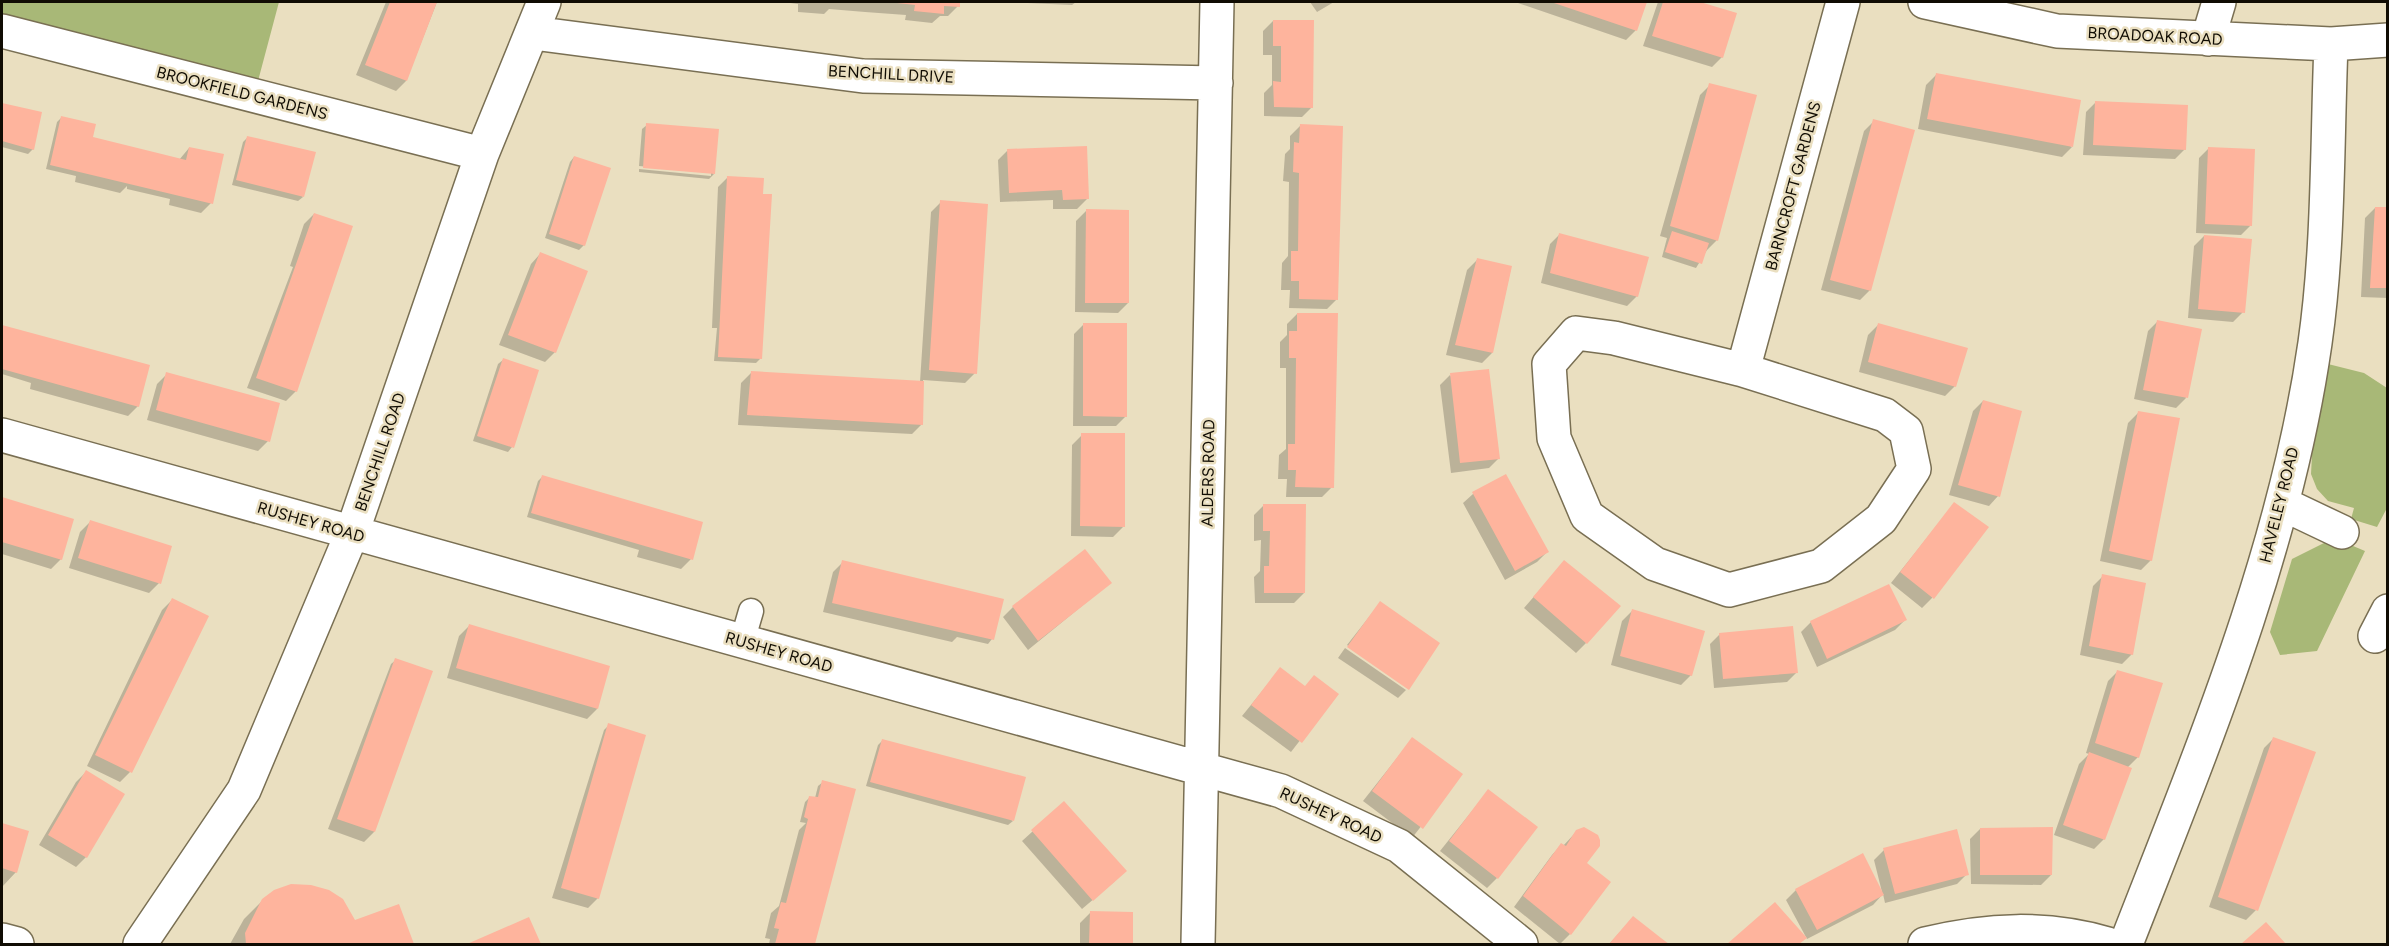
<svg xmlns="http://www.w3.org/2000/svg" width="2389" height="946" font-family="Figtree,sans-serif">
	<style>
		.green { fill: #a8b877 }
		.shadow { fill: #0003 }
		.building { fill: #feb49d }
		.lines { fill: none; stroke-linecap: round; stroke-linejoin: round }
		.service-casing { stroke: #796f53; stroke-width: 27 }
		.minor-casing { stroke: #796f53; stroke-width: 36 }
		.service { stroke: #fff; stroke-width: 24 }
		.minor { stroke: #fff; stroke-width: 33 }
		.labels { text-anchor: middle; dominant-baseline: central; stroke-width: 5; stroke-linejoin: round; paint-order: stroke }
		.street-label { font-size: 16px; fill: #100c03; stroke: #eadfc0 }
	</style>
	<rect width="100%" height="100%" fill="#eadfc0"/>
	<path class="green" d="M2,2H279L254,96L2,32Z
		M2324,363L2364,373L2387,388V508L2377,527L2351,519L2354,508L2328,501L2317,489L2311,474L2313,437Z
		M2334,538L2365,551L2317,651L2280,655L2270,632L2292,559Z"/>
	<path class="shadow" d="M386,2H437L406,81L396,91L356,75Z
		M782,2H959L958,6L948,16H940L932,23L905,20L906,15L865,12L829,9L824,14L798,12V4Z
		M1002,2H1076L1072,5Z
		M1310,2H1334L1317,12Z
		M1515,2H1646L1636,30L1626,40Z
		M1658,2H1695L1735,14L1722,57L1712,67L1643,46Z
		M1273,21L1312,107L1302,117L1264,116V93L1272,85V55H1263V31Z
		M1936,75L2072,147L2062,157L1918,129L1926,85Z
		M1710,85L1717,240L1707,250L1696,268L1662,257L1667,238L1660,236L1700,95Z
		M2096,102L2185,149L2175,159L2083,155L2086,112Z
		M2,104L41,113L33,149L28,154L2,147Z
		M62,117L90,142L179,160L189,148L211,203L201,213L169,205L170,199L127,189V186L120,193L75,182L76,176L46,169L57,122Z
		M1874,121L1870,290L1860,300L1821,290L1864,131Z
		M647,125L714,174L709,179L639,172V169L711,176V173L639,166L642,129Z
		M1300,126L1337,299L1327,309L1289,308L1290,290H1281L1282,263L1288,256L1289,182L1283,181L1285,154L1290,149V136Z
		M248,137L303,197L298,201L232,185L243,142Z
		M2209,148L2251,225L2241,235L2196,233L2199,158Z
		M1008,150L1087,199L1077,209H1053V200L1000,202L998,160Z
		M574,157L584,245L579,250L545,238L570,162Z
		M728,177L760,359L756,363L714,361L717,328H712L718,187Z
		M941,202L975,373L965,383L923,380L922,424L912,434L738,425L741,383L751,373L920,382L931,212Z
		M2375,208L2388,209V298L2361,297L2365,218Z
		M1086,211L1128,303L1118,313L1075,312L1076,221Z
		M314,214L296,391L286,401L247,388L293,267L290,266L304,224Z
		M1560,234L1637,296L1627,306L1541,283L1550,244Z
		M2204,236L2243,312L2233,322L2188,318L2194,246Z
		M540,254L555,352L545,362L499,345L531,264Z
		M1477,260L1511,268L1492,353L1482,363L1446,355L1467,270Z
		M1297,314L1332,487L1322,497H1286L1287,479H1278L1279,455L1286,449V368H1280V342L1287,335V324Z
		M2158,321L2186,398L2176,408L2134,399L2148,331Z
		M1084,324L1126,416L1116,426H1073L1074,334Z
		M1878,325L1955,386L1945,396L1859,372L1868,335Z
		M2,327L50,340L138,406L128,416L30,389L31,383L2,374Z
		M503,360L512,447L508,452L473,441L498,364Z
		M167,374L268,441L258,451L147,420L157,384Z
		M1450,375L1499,458L1489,468L1451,473L1440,385Z
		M1983,401L1998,496L1989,506L1949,495L1973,411Z
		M2138,413L2151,560L2141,570L2100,561L2128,423Z
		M1082,435L1123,527L1113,537L1071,536L1072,445Z
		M543,476L691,559L681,569L637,557L639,550L527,517L538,481Z
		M1505,476L1547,552L1537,562L1505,580L1463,503L1473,494Z
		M2,499L72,520L61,559L51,569L2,554Z
		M1954,504L1932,598L1922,608L1891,583Z
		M1264,505L1304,593L1294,603H1255L1254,577L1260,571L1261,540L1254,541V515Z
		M90,522L159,583L149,593L69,568L80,532Z
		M843,562L992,639L988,644L957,637L952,642L823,612L833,572Z
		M1564,562L1586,643L1576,653L1524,608Z
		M2103,576L2132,654L2122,664L2080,655L2093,586Z
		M1110,583L1028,650L1003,617L1013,607Z
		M172,600L207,616L130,772L120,782L87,766L162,610Z
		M1380,603L1408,687L1347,645Z
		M1632,611L1691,675L1681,685L1611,665L1622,621Z
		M1905,620L1895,630L1817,667L1801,632L1811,622Z
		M469,626L608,667L597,709L587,719L447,678L459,636Z
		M1720,634L1797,672L1787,682L1714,688L1710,644Z
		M1345,648L1406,690L1398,698L1338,658Z
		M396,660L390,786L374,832L364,842L328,829L391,664Z
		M1280,669L1304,687L1336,694L1291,752L1242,716Z
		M2118,671L2138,757L2127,768L2104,839L2094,849L2054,835L2079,764L2089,754L2086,753L2108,681Z
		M609,725L598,898L588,908L552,898L604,730Z
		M2274,738L2256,910L2246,920L2209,907L2264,748Z
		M1412,739L1461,775L1412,838L1363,801Z
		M883,740L1013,821L1008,825L866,786L878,745Z
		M86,772V857L76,867L39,845L76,782Z
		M823,782L854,790L813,944H769L770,939L765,938L771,913L779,906L799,830L806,823L800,822L805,802L810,797L815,798L818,786Z
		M1488,791L1497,878L1487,888L1440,851Z
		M1064,803L1115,881L1082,909L1022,841Z
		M2,824L27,832L16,872L2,887Z
		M1980,829L2051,875L2041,885L1971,884L1970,839Z
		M1577,831L1584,863L1570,934L1560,944L1514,907L1552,855L1561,845L1563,846Z
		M1884,850L1967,874L1957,884L1885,903L1883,894L1873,905L1807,939L1786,900L1796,890L1882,892L1874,860Z
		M263,900L355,922L398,906L413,944H230L244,919Z
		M1775,904L1805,937L1798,944H1730Z
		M1090,913H1132V944H1080V923Z
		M1633,918L1666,944H1609Z
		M528,919L539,944H471Z
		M2266,925L2283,944H2243Z"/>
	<path class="building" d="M390,2H437L407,81L365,65Z
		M888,2H960V7L944,6V14L914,11L915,5Z
		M1551,2H1647L1637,31Z
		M1663,2H1700L1737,13L1723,58L1652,36Z
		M1273,20H1314L1313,108L1274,107L1273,81L1281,82V46H1273Z
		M1936,73L2081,100L2073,147L1927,119Z
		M1709,83L1757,95L1718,241L1670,226Z
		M2095,101L2188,105L2186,150L2093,145Z
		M2,103L42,112L34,150L2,141Z
		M61,116L96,124L93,137L186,160L189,147L224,154L213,204L50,165Z
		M1873,119L1915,130L1871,291L1830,280Z
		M646,123L719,129L715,174L643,168Z
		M1300,124L1343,126L1338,300L1299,299V281H1291V251H1298L1299,173L1293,172L1294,142L1299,143Z
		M247,136L316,152L304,197L236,180Z
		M1087,146L1089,199L1063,200L1062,190L1009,193L1007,149Z
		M2208,147L2255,149L2252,226L2205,224Z
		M574,156L611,168L585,246L549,234Z
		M727,176L764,178L763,194H772L762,359L718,357Z
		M940,200L988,204L977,374L929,370Z
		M2375,207H2388V288H2370Z
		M1086,209L1129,210V303H1085Z
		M314,213L353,226L297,392L256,378Z
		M1672,231L1709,243L1702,264L1665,252Z
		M1559,233L1649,257L1638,297L1550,273Z
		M2204,235L2252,239L2245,313L2198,309Z
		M540,252L588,271L556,353L508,335Z
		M1477,258L1512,266L1493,353L1455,345Z
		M1297,313H1338L1334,488L1295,487L1296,470H1288V444H1295L1296,358H1289V331H1297Z
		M2157,320L2202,329L2188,398L2143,390Z
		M1083,323H1127V417L1083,416Z
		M1878,323L1968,348L1956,387L1868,362Z
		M2,325L150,365L139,407L2,369Z
		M503,358L539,370L514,448L477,436Z
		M1489,369L1500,459L1460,463L1450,373Z
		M751,371L924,381L923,425L747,415Z
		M166,372L280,403L270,442L156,410Z
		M1983,400L2022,411L2000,497L1958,485Z
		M2138,411L2180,418L2152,561L2109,551Z
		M1081,433H1125V527L1080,526Z
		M1506,474L1549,552L1515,571L1472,492Z
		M542,475L703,522L693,560L531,513Z
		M2,497L74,519L62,560L2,542Z
		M1954,502L1989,527L1934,599L1900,572Z
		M1263,504H1306L1305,593H1264V566H1269L1270,531H1263Z
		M90,520L172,546L161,584L78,558Z
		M1085,549L1112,583L1038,641L1012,606Z
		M842,560L1004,599L994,640L832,603Z
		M1564,560L1621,606L1587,644L1533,597Z
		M2102,574L2146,583L2133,655L2089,646Z
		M1889,584L1907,620L1827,659L1810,621Z
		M172,598L209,616L132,773L95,755Z
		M1380,601L1440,643L1409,690L1347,647Z
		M1632,609L1705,631L1692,676L1620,656Z
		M469,624L610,666L598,709L456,668Z
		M1793,626L1798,673L1723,679L1719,633Z
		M395,658L433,671L375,832L337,819Z
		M1280,667L1305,686L1314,675L1339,694L1302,743L1251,705Z
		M2117,670L2163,683L2139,758L2095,743Z
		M608,723L646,735L599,899L561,888Z
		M1412,737L1463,774L1423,829L1372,791Z
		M2273,737L2316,752L2258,911L2218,897Z
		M882,739L1026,777L1014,821L870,782Z
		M2089,752L2132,768L2105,840L2063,825Z
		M86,770L125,794L87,858L48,835Z
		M822,780L856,789L815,944H775L779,929L774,928L781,902L786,903L808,819L804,817L809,796L818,797Z
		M1488,789L1538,827L1498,879L1449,841Z
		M1064,801L1127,871L1093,901L1031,830Z
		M2,823L29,831L17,873L2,868Z
		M1584,827L1598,835L1600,840V846L1587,863L1611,882L1571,935L1523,896L1561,843L1566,846L1576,830Z
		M2053,827L2052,875H1980V828Z
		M1957,829L1969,875L1895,894L1883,848Z
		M1863,853L1884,895L1817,930L1795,889Z
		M291,884L311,885L329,890L343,899L355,920L399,904L414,944H246L245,933L262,899L274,890Z
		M1775,902L1807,938L1799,944H1727Z
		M1090,911L1133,912V944H1089Z
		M1633,916L1661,938L1669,944H1609Z
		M529,917L541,944H467Z
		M2266,922L2286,944H2241Z"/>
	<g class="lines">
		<g class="service-casing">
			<path id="service" d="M742,642L751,611"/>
		</g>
		<g class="minor-casing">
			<path id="minor" d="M1925,2L2057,31L2331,44L2388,40
				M2,31L482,154
				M533,33L863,76L1216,83
				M2208,39L2219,2
				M1576,333L1614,338L1743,370L1885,415L1906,431L1914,469L1881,519L1821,566L1729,590L1655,564L1587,516L1554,438L1549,364Z
				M1743,370L1843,2
				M2,435L1281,791L1399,846L1521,944
				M2283,504L2342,532
				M2375,636L2388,611
				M2,940L17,944
				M140,944L244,790L352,533L482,154L544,2
				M1198,944L1217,2
				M1925,944C1987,929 2046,926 2108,944
				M2126,944C2202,749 2285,552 2315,343C2329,245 2327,143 2331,44"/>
		</g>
		<use href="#service" class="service"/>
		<use href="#minor" class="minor"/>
	</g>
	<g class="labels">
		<g class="street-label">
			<text transform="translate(2155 36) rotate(3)">BROADOAK ROAD</text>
			<text transform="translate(891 74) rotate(3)">BENCHILL DRIVE</text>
			<text transform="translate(242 93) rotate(14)">BROOKFIELD GARDENS</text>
			<text transform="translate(1793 186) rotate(-75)">BARNCROFT GARDENS</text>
			<text transform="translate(380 452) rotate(-71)">BENCHILL ROAD</text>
			<text transform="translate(1208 473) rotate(-89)">ALDERS ROAD</text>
			<text transform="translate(2279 505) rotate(-76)">HAVELEY ROAD</text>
			<text transform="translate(311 522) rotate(16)">RUSHEY ROAD</text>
			<text transform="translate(779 652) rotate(16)">RUSHEY ROAD</text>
			<text transform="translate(1331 815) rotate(25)">RUSHEY ROAD</text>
		</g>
	</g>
	<rect width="2389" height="946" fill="none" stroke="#100c03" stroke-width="6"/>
</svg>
